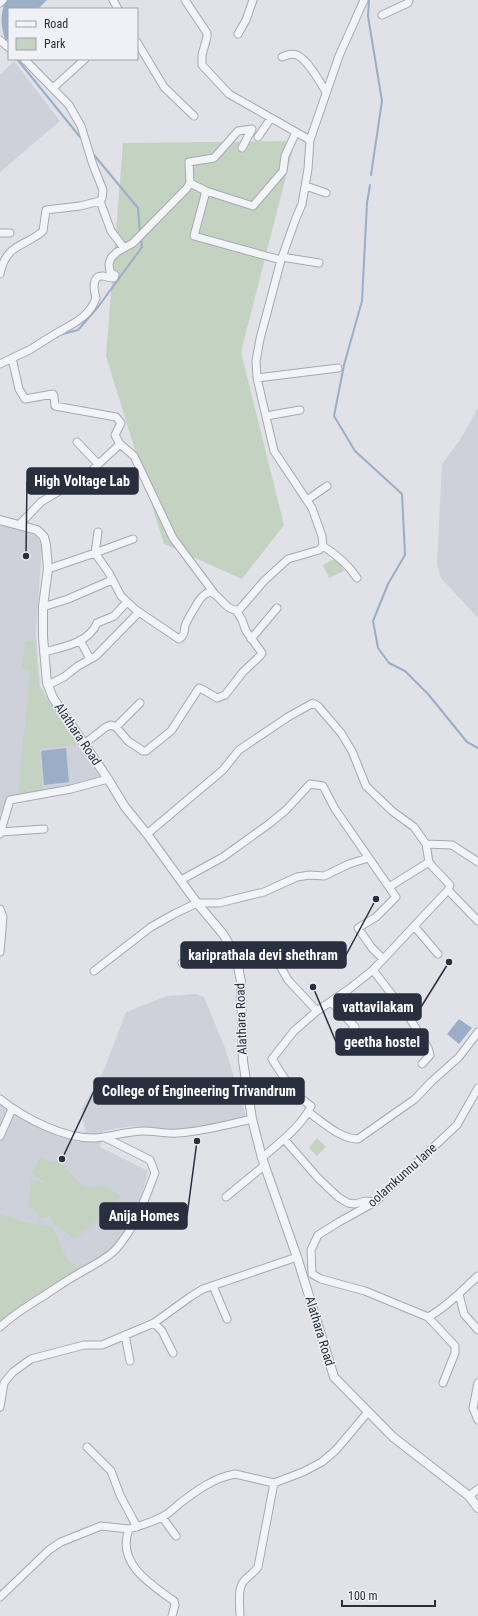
<svg xmlns="http://www.w3.org/2000/svg" width="478" height="1616" font-family="'Roboto Condensed',sans-serif">
	<style>
		.built { fill: #ced1da }
		.green { fill: #c4d2c1 }
		.water { fill: #9baec8 }
		.lines { fill: none; stroke-linecap: round; stroke-linejoin: round }
		.stream { stroke: #9baec8; stroke-width: 2 }
		.minor-casing { stroke: #a5a9b2; stroke-width: 9 }
		.tertiary-casing { stroke: #a5a9b2; stroke-width: 10 }
		.minor { stroke: #f2f4f7; stroke-width: 7 }
		.tertiary { stroke: #f2f4f7; stroke-width: 8 }
		.labels { text-anchor: middle; dominant-baseline: central; stroke-width: 3; stroke-linejoin: round; paint-order: stroke }
		.street-label { font-size: 13px; fill: #292f3f; stroke: #eff1f6 }
		.leader { fill: none; stroke: #292f3f; stroke-width: 1.5 }
		.callout-dot { fill: #292f3f; stroke: #eff1f6; stroke-width: 1.5 }
		.callout { fill: #292f3f; stroke: #292f3f; stroke-width: 1.5 }
		.callout-label { font-size: 14px; text-anchor: middle; font-weight: bold; fill: #fff }
	</style>
	<rect width="100%" height="100%" fill="#e0e2e8"/>
	<path class="built" d="M14,61L60,121L0,172V75Z
		M478,408V618L441,578L437,564L442,464L460,440Z
		M0,525L26,530L36,536L42,545L36,634L40,686L101,778L46,793L8,798L0,815Z
		M196,994L204,997L225,1048L246,1117L183,1130L133,1126L103,1131L100,1147L148,1171L140,1201L122,1237L104,1255L6,1316L0,1322V1095L35,1119L72,1131L86,1132L83,1121L82,1108L104,1070L126,1012L167,996Z"/>
	<path class="green" d="M295,141L241,352L284,525L242,579L164,544L106,356L123,143Z
		M338,557L344,571L329,578L323,565Z
		M35,641L39,687L77,745L39,749L43,791L18,793L30,673L22,667L25,642Z
		M317,1138L326,1147L317,1156L309,1148Z
		M41,1157L49,1161L61,1162L71,1174L80,1183L88,1187L103,1186L109,1188L121,1196L111,1211L99,1218L91,1226L74,1239L52,1222L50,1216L38,1219L37,1214L28,1205C30,1198 29,1192 31,1185L28,1182L33,1180L48,1184L31,1174Z
		M0,1214L27,1223L52,1227L68,1260L79,1270L6,1316L0,1322Z"/>
	<path class="water" d="M6,0H47L38,9H9V38L6,41C0,27 0,14 6,0Z
		M66,748L69,782L44,785L41,751Z
		M459,1019L472,1028L459,1044L447,1034Z"/>
	<g class="lines">
		<path class="stream" d="M369,0L368,16L382,101L371,175
			M17,59L80,137
			M94,155L138,208L140,234
			M370,185L367,203L362,301L344,365L334,416L355,451L402,494L405,555L388,584L373,621L378,648L389,663L405,671L428,694L467,742L478,748
			M59,335L78,330L98,307L142,247L141,238"/>
		<g class="minor-casing">
			<path id="minor" d="M113,0L118,9
				M185,0L207,33V37L202,55V65L229,94L310,140
				M0,3L3,0
				M382,15L408,3L409,0
				M238,34L246,20L253,0
				M0,40L9,48
				M137,42L164,87L194,116
				M282,57C287,55 292,53 297,55C308,60 320,82 326,92
				M53,88L85,59
				M258,137L271,118
				M190,183L206,191L253,206L283,171L285,156L296,132
				M306,186L326,193
				M206,191L194,236L281,260
				M100,201L111,231L124,248
				M0,233H10
				M282,257L319,263
				M0,274C6,243 25,247 43,231L46,210L80,206L100,201L102,198L103,190L93,165L81,126L69,105L24,59
				M12,358L19,389L25,399L53,394L54,396L55,406L116,417L121,423L115,435L120,444
				M0,364C10,359 21,354 31,349C39,344 47,339 55,334C72,324 89,318 96,298C94,291 91,275 103,276C107,277 110,278 114,278L115,275L110,272L109,264L111,258L117,252L133,243L187,188L190,183L189,162L214,158L238,131L252,129L242,148
				M257,378L338,368
				M266,416L300,410
				M77,442L98,464
				M307,500L327,486
				M20,524L41,502L88,474L120,444L134,456L173,538L214,593
				M98,532L95,553L133,539
				M323,546L322,536L312,508L274,451L257,378L256,361L260,339L281,260L296,218L302,204L308,169L310,140L339,56L364,0
				M323,546C337,555 348,564 357,578
				M48,569L95,553L109,573L121,596L136,610L179,639C185,635 184,632 185,626C187,620 191,614 194,609C215,570 219,613 239,610L264,581L288,559L319,550L323,546
				M43,607L68,599L112,580
				M251,639L277,608
				M80,640L90,659
				M44,652C63,647 89,643 97,623L114,616L127,602
				M48,685L64,677L78,666L96,656L139,612
				M116,727L140,703
				M84,744L106,727L111,725L116,727L128,741L143,751H146L171,731L199,688L202,689L217,698L225,695L243,672L260,656L262,653L246,631L242,620L236,610
				M1,832L44,829
				M0,834L10,800L71,789L108,779
				M147,834L223,770L239,750L288,717L313,703L318,706L341,733L352,751L366,786L392,811L414,827L426,844L429,862L432,866L450,885L448,890
				M426,844L452,845L478,862
				M181,880L223,857L269,824L286,810L310,784L323,786L335,809L389,887L429,862
				M0,909L3,917L0,952
				M414,926L438,954
				M383,959L372,948L358,928L376,917L396,897L389,887
				M182,963L189,961L237,962
				M373,970L409,1017L428,1048L430,1055L422,1064
				M94,971L151,927L174,914L197,903H219L264,892L297,877L310,875L324,876L349,864L368,858
				M331,1002L355,1027L350,1032
				M317,1011L349,989L373,970L448,890L478,921
				M478,1088L457,1125L375,1202L339,1222L318,1235L311,1250L312,1274L321,1279L365,1291L428,1317C447,1307 462,1290 478,1276
				M0,1099C24,1118 64,1139 95,1138C111,1137 127,1131 144,1131C155,1131 166,1134 177,1133C200,1132 230,1124 252,1119
				M308,1112C323,1122 340,1139 358,1139L415,1099L431,1082L459,1057L478,1032
				M0,1136L12,1109
				M284,1139L318,1178L338,1197L348,1203L354,1204L366,1201L375,1202
				M262,1158C278,1144 302,1126 311,1106L294,1093L272,1059L294,1031L317,1011L288,980L270,948
				M226,1197L265,1165
				M213,1286L227,1319
				M459,1294L464,1314L478,1330
				M428,1317L455,1346V1353L443,1383
				M154,1323L162,1331L173,1353
				M0,1327C14,1314 29,1305 45,1295C56,1288 67,1280 78,1274C91,1266 106,1260 116,1249C135,1228 145,1199 155,1173L150,1160L104,1137
				M125,1335L130,1361
				M478,1383L473,1408L478,1420
				M0,1407L4,1383L13,1372L31,1359L84,1345H102L154,1323L190,1297L203,1289L297,1257
				M87,1447L111,1471L120,1495L137,1527
				M469,1496L478,1489
				M162,1517L176,1536
				M0,1597L49,1550L61,1542L101,1526L129,1529
				M172,1616L175,1605L174,1601C150,1584 116,1563 129,1529C142,1525 155,1522 167,1514C171,1511 175,1508 179,1504C196,1491 213,1478 235,1474L274,1483L303,1472L322,1462L336,1450L368,1412
				M240,1616C240,1605 237,1589 244,1581C248,1576 254,1573 258,1567L274,1483"/>
		</g>
		<g class="tertiary-casing">
			<path id="tertiary" d="M0,520L37,530L44,537L46,545L48,569L43,606V637L47,683L53,698L108,779L125,807L147,834L197,903L223,934L236,956L241,982L243,1061L252,1119L262,1158L297,1257L334,1377L393,1437L469,1496L478,1508"/>
		</g>
		<use href="#minor" class="minor"/>
		<use href="#tertiary" class="tertiary"/>
	</g>
	<g class="labels">
		<g class="street-label">
			<text transform="translate(78 734) rotate(56)">Alathara Road</text>
			<text transform="translate(241 1019) rotate(-92)">Alathara Road</text>
			<text transform="translate(402 1175) rotate(-42)">oolamkunnu lane</text>
			<text transform="translate(320 1331) rotate(73)">Alathara Road</text>
		</g>
	</g>
	<path class="leader" d="M26 556L27 481M376 899L346 955M449 962L421 1007M313 987L336 1042M62 1159L94 1091M197 1141L187 1216"/>
	<g class="callout-dot">
		<circle cx="26" cy="556" r="4"/>
		<circle cx="376" cy="899" r="4"/>
		<circle cx="449" cy="962" r="4"/>
		<circle cx="313" cy="987" r="4"/>
		<circle cx="62" cy="1159" r="4"/>
		<circle cx="197" cy="1141" r="4"/>
	</g>
	<g class="callout">
		<rect x="27" y="468" width="111" height="26" rx="4"/>
		<rect x="181" y="942" width="165" height="26" rx="4"/>
		<rect x="334" y="994" width="87" height="26" rx="4"/>
		<rect x="336" y="1029" width="92" height="26" rx="4"/>
		<rect x="94" y="1078" width="210" height="26" rx="4"/>
		<rect x="100" y="1203" width="87" height="26" rx="4"/>
	</g>
	<g class="callout-label">
		<text x="82" y="486">High Voltage Lab</text>
		<text x="263" y="960">kariprathala devi shethram</text>
		<text x="378" y="1012">vattavilakam</text>
		<text x="382" y="1047">geetha hostel</text>
		<text x="199" y="1096">College of Engineering Trivandrum</text>
		<text x="144" y="1221">Anija Homes</text>
	</g>
	<rect x="8" y="8" width="130" height="52" fill="#eff1f6" stroke="#a0a3ad"/>
	<rect x="16" y="21" width="20" height="6" fill="#f2f4f7" stroke="#a0a3ad"/>
	<text x="44" y="28" font-size="12" fill="#292f3f">Road</text>
	<rect x="16" y="38" width="20" height="12" fill="#c4d2c1" stroke="#a0a3ad"/>
	<text x="44" y="48" font-size="12" fill="#292f3f">Park</text>
	<path d="M342 1600v6h93v-6" fill="none" stroke="#292f3f" stroke-width="2"/>
	<text x="348" y="1600" font-size="12" fill="#292f3f" stroke="#eff1f6" stroke-width="3" paint-order="stroke">100 m</text>
</svg>
